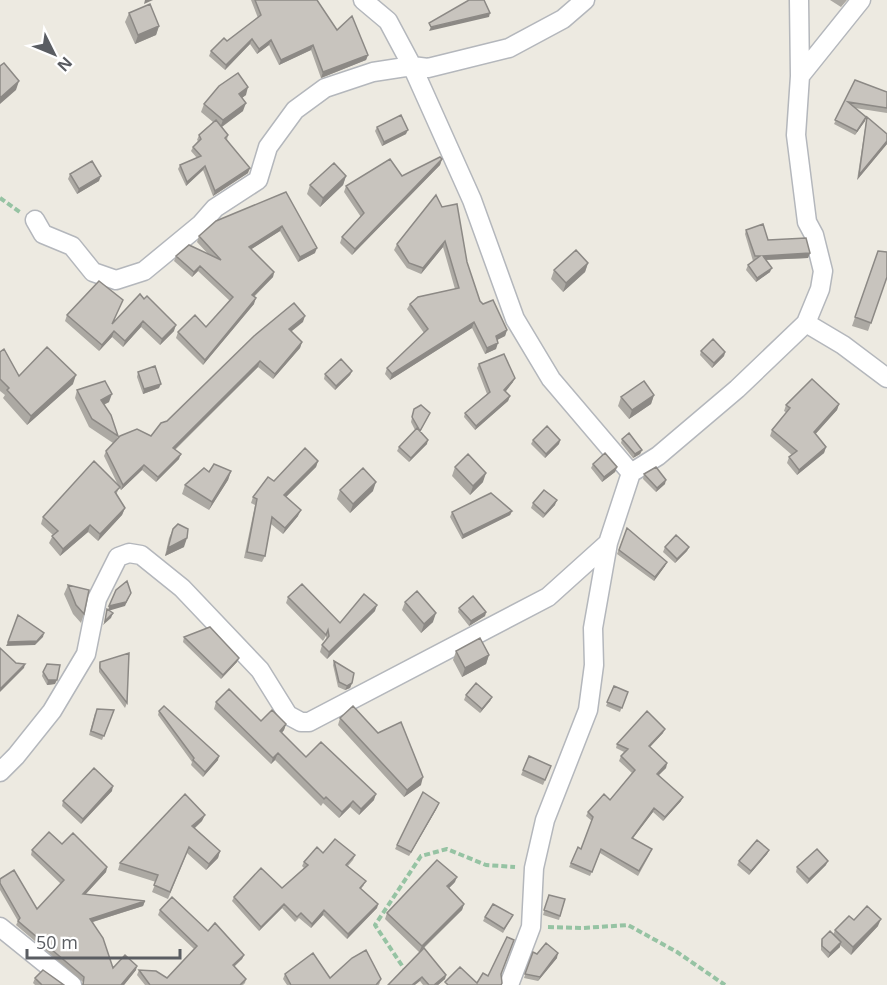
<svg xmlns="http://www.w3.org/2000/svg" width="887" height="985" font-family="'Open Sans',sans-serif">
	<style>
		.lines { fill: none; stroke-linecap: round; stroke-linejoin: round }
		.minor-casing { stroke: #b4b7bc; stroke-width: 21 }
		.path { stroke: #96c3a3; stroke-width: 4; stroke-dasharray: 6 3; stroke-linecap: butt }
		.minor { stroke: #fff; stroke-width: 18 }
		.wall { fill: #aca9a3 }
		.shaded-wall { fill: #8c8985 }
		.building { fill: #c8c4be; stroke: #8c8985; stroke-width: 1.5 }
	</style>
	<rect width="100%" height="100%" fill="#edeae1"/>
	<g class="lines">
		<g class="minor-casing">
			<path id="minor" d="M585,0L563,19L509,48L428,68L412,66L472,200L515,319L551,379L631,473
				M800,76L861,0
				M35,220L43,234L72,246L93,272L116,280L144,271L201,224L215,208L258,180L268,147L295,110L325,88L373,72L412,66L388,21L363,0
				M806,323L843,345L887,378
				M0,772L16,756L52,711L86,654L97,599L118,557L129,553L141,555L182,588L260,670L288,715L301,722H309L548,597L608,543
				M0,927L72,985
				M509,985L531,927L534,868L545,820L588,710L594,665L593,628L608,543L631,473L658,456L737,389L806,323L820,289L823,271L814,235L807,222L796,135L800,76L799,0"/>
		</g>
		<path class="path" d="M0,198L21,213
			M548,927L583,928L628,925L677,952L725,985
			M407,973L375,925L421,856L447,849L486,865L515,867"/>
		<use href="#minor" class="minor"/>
	</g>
	<path class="wall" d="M251,0H317L337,30L368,55L366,60L321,78L311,50L279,65L269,45L257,54L250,44L225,70L209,56L211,51L227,41L258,18Z
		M830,0H847L841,7Z
		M129,13L159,26L156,35L135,44L125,22Z
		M855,80L887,92V113L855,108L866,117L865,121L855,135L834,124Z
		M246,95L242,98L243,111L222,127L228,135L227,140L248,173L213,196L203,170L186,186L178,169L180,165L197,158L191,151L193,147L198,141L197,140L199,135L213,122L201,112L204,104Z
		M867,117L887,134V144L857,180L866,122Z
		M377,127L406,134L382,146L375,131Z
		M442,159L440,165L352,255L340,243L342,237L361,217L344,192L346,186L402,176Z
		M70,174L99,181L77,194L68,179Z
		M346,176L343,185L320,207L307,194L310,185Z
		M286,192L315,253L298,262L280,231L251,249L274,272L273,277L254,297V304L203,365L176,338L178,332L206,327L230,301L198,271L192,277L174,261L176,256L209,255L197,242L199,236Z
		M436,195L467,262L480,301L507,330L505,336L497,340L496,349L485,354L472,328L390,380L385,374L387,368L424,333L407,309L410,304L455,289L443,247L421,274L407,268L394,250L397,244Z
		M746,230L768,240L810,253L808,258L766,260L770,272L756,282L746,270L748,265L753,261L745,234Z
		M878,251L886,279L868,331L852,326Z
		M588,263L585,272L563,292L551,279L554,270Z
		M140,294L174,331L160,345L141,327L123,347L112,337L99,351L65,321L67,315L113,323Z
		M303,322L291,331L302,342L300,348L273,379L258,367L175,450L179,459L156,482L142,470L121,490L119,488L116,495L125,508L122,515L98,541L88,532L60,556L49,543L53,535L41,524L43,517L118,485L104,456L106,451L113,443L89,427L75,398L77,390L109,402L104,405L118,436L116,440L151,436L167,421Z
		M701,351L725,352L724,356L712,368L700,355Z
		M0,352L19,376L73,384L27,425L3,398L5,395L0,391Z
		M479,364L513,382L505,391L510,396L508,401L475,430L464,417L465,413L487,394L477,368Z
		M352,371L350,375L335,390L324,379L325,374Z
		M138,372L159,388L143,394L137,377Z
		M654,395L651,404L629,419L618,406L621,397Z
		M839,404L837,410L815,434L826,447L824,453L797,475L787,463L789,457L792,455L770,436L772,430L787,413L784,411L786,405Z
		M414,409L430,413L420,432L427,444L409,462L397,451L399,447L415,430L411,422Z
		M622,439L642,450L640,454L633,458L621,443Z
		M533,440H560L559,444L545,458L531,444Z
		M318,461L316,467L286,497L298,516L283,534L271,524L265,556L262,562L244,558L255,505L251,503L253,497L274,481Z
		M593,464L617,467L615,472L602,482L591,468Z
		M455,467L483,482L470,495L452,476Z
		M231,471L228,480L209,510L182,494L185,485L209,472Z
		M644,474L665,484L656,492L643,479Z
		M340,490L373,491L350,513L337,499Z
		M533,503L555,505L543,518L531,508Z
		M512,511L510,515L462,539L450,517L452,512Z
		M627,528L665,566L654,581L617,554Z
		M173,529L184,547L165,556L169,538Z
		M665,547H689L687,551L675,563L663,552Z
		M68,585L84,614L81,623L73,614L64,594Z
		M288,597L340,623L375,611L327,659L320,652L322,645L327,640L326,636L323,641L286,603Z
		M405,602L433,622L421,633L402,610Z
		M459,608L486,612L485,616L469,626L458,612Z
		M184,637L237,662L221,679L183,642Z
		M456,651L489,655L486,664L462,677L453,660Z
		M334,661L352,683L350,688L345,690L338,687L333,665Z
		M100,662L127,703L125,708L99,672V666Z
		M43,672L55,684L47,685L42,676Z
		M614,686L628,692L620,712L606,706Z
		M466,695L492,697L490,701L480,713L464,700Z
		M216,702L261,721L286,724L284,730L282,733L306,757L374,800L359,815L350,807L339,818L323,803L321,806L275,760L271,764L214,709Z
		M114,710L102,740L89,735L95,713Z
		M159,711L218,760L203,777L191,765L192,762L158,715Z
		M340,718L378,733L421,785L404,797L338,725Z
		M663,733L650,747L667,763L666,768L658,775L681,801L663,821L653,812L633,838L650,854L638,876L600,853L590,876L569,867L578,847L581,849L592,821L586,816L588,812L610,800L632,773L619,761L621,756L624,752L616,748L617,744Z
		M529,756L549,771L543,785L521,775Z
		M112,791L81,824L62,806L63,801Z
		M437,808L409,856L395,849L397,845Z
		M202,821L194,829L220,851L218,858L206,870L187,853L168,899L152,892L156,882L118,870L120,863Z
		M62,844L107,867L106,872L85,895L145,901L143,906L93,922L113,968L136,970L124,985H82L83,982L16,925L18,921L0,890V879L37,909L61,884L31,855L32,850Z
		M769,850L767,854L749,875L737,865L739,861Z
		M323,853L355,855L353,860L348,866L364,885L361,889L378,904L377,908L347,939L323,915L311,928L299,918L295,922L282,908L259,931L232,901L234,897L282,888L304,868L302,866L304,862Z
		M826,865L807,884L796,872L797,867Z
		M455,882L449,888L464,904L462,910L424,948L446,975L445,979L438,985H423L420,981L419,952L385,919L387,913Z
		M549,895L565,899L559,920L543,915Z
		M160,910L208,931L244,955L242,959L234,967L246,979L245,983L243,985H145L137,975L139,970L167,978L194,949L158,915Z
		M513,915L503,933L483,921L485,917Z
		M854,920L878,926L851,955L840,945V947L828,958L821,950V944L822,939L833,935L835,930Z
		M533,952L537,954L557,958L538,981L524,978Z
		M285,974L330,978L381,979L379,985H287L283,979Z
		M35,978L64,985H35L33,983Z"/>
	<path class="shaded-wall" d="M145,0H153L144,4Z
		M490,13L489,17L429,31L431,27Z
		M159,26L156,35L135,44L138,35Z
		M252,39L250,44L225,70L226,65Z
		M271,40L269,45L257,54L259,49Z
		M313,45L311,50L279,65L281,60Z
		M368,55L366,60L321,78L323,72Z
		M19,81L16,90L0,104V98Z
		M248,87L246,95L236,102L239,94Z
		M246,103L243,111L220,128L223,120Z
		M866,117L865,121L855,135L857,131Z
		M408,130L406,134L382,146L384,142Z
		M887,141V144L857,180L859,175Z
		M442,159L440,165L352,255L355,249Z
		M205,166L203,170L186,186L187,182Z
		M250,168L248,173L213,196L215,191Z
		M101,176L99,181L77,194L79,189Z
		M346,176L343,185L320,207L323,198Z
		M282,226L280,231L247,252L249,247Z
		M445,241L443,247L421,274L423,268Z
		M317,248L315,253L298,262L300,257Z
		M810,253L808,258L761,260L763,256Z
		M588,263L585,272L563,292L566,283Z
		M200,266L198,271L192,277L194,272Z
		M772,268L770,272L756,282L757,278Z
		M274,272L273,277L250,300L252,295Z
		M256,298L254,304L203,365L205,360Z
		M305,316L303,322L287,335L289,329Z
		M143,321L141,327L123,347L125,341Z
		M474,322L472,328L390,380L392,374Z
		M176,325L174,331L160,345L162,339Z
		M507,330L505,336L493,342L496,336Z
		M114,331L112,337L99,351L102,345Z
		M302,342L300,348L273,379L275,374Z
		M498,343L496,349L485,354L487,348Z
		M725,352L724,356L712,368L714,363Z
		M260,361L258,367L171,453L173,448Z
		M352,371L350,375L335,390L336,386Z
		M76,375L73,384L27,425L31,416Z
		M515,378L513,382L503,395L504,390Z
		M161,384L159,388L143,394L144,389Z
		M112,394L109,402L98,407L101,400Z
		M654,395L651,404L629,419L632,410Z
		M510,396L508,401L475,430L476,426Z
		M839,404L837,410L812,438L814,432Z
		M428,440L427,444L409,462L411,458Z
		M560,440L559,444L545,458L546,454Z
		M826,447L824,453L797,475L799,470Z
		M642,450L640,454L633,458L635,454Z
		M181,454L179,459L156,482L158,477Z
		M318,461L316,467L282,501L284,495Z
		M144,465L142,470L121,490L123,485Z
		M617,467L615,472L602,482L604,477Z
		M231,471L228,480L209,510L212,502Z
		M486,473L483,482L470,495L473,486Z
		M666,480L665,484L656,492L657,488Z
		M376,482L373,491L350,513L353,504Z
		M557,500L555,505L543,518L545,514Z
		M125,508L122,515L98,541L100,534Z
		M301,510L298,516L283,534L285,528Z
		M512,511L510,515L462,539L463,535Z
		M90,525L88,532L60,556L63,549Z
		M187,538L184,547L165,556L168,548Z
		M689,547L687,551L675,563L677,559Z
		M667,562L665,566L654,581L655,577Z
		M131,593L125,606L108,611L109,606Z
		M377,605L375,611L327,659L329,652Z
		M486,612L485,616L469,626L471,621Z
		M113,613L111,618L103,625L105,621Z
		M436,613L433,622L421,633L424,624Z
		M44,633L43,637L35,645L6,646L8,642Z
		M489,655L486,664L462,677L465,668Z
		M239,658L237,662L221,679L223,675Z
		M25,664L24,668L0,692V689Z
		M48,680H57L55,684L47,685Z
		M352,683L350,688L345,690L347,686Z
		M492,697L490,701L480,713L482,709Z
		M286,724L284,730L277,738L280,731Z
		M665,729L663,733L647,750L649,746Z
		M278,753L275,760L271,764L273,758Z
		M219,756L218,760L203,777L205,772Z
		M667,763L666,768L655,779L657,774Z
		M423,777L421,785L404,797L407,790Z
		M113,786L112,791L81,824L83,819Z
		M376,794L374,800L359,815L361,809Z
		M683,797L681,801L663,821L665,817Z
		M353,801L350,807L339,818L342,812Z
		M439,803L437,808L409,856L411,852Z
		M654,808L653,812L630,842L632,838Z
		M205,815L202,821L189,833L192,826Z
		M769,850L767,854L749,875L751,871Z
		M220,851L218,858L206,870L209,864Z
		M828,861L826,865L807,884L809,879Z
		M107,867L106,872L81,899L83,894Z
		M457,877L455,882L445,892L447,886Z
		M145,901L143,906L89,923L90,919Z
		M284,904L282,908L259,931L261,927Z
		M378,904L377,908L347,939L348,934Z
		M464,904L462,910L419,952L422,946Z
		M324,910L323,915L311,928L312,924Z
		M881,919L878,926L851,955L853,947Z
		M841,942L840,947L828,958L830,953Z
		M558,953L557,958L538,981L540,977Z
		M244,955L242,959L231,969L233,965Z
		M137,966L136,970L124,985H121Z
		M446,975L445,979L438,985H434Z
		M422,977L420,981L415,985H412Z"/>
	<path class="building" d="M255,0H317L337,30L352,16L368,55L323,72L313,45L281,60L271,40L259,49L252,39L226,65L211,51L224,38L227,41L261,15Z
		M469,0H484L490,13L431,27L429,23Z
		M150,4L159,26L138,35L129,13Z
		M4,63L19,81L0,98V66Z
		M238,73L248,87L239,94L246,103L223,120L204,104L219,86Z
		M855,80L887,92V108L848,102L866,117L857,131L835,120Z
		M401,115L408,130L384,142L377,127Z
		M867,117L887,134V141L859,175Z
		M216,120L228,135L225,138L250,168L215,191L205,166L187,182L180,165L201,156L193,147L201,139L199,135Z
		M440,157L442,159L355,249L342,237L364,213L346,186L390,159L402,176Z
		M92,161L101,176L79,189L70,174Z
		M334,163L346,176L323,198L310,185Z
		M286,192L317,248L300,257L282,226L249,247L274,272L252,295L256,298L205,360L178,332L195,315L206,327L233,297L200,266L194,272L176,256L189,245L221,260L199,236L216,221Z
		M436,195L442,207L457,204L467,262L480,301L483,304L493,300L507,330L496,336L498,343L487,348L474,322L392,374L387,368L428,329L410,304L418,297L459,288L445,241L423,268L409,263L397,244Z
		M763,224L768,240L806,238L810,253L763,256L772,268L757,278L748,265L760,256H755L746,230Z
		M576,250L588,263L566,283L554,270Z
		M878,251L887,252V277L871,323L855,317Z
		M99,281L123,300L112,324L140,294L144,299L147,296L176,325L162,339L143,321L125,341L114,331L102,345L67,315Z
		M294,303L305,316L289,329L302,342L275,374L260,361L173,448L181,454L158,477L144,465L123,485L106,451L120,436L137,429L151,436L161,423L167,421L254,336Z
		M713,339L725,352L714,363L701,351Z
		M47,347L76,375L31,416L7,390L9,388L0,379V352L4,349L19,376Z
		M504,354L515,378L504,390L510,396L476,426L465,413L490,392L479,364Z
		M341,359L352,371L336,386L325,374Z
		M155,366L161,384L144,389L138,372Z
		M812,379L839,404L814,432L826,447L799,470L789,457L797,451L772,430L790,408L786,405Z
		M105,381L112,394L101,400L111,415L118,436L92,419L77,390Z
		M644,381L654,395L632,410L621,397Z
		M421,405L430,413L420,431L412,417L414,409Z
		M547,426L560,440L546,454L533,440Z
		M417,428L428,440L411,458L399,447Z
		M629,433L642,450L635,454L622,439Z
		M305,448L318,461L284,495L301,510L285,528L272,517L265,556L247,552L257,499L253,497L268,477L274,481Z
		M605,453L617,467L604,477L593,464Z
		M468,454L486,473L473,486L455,467Z
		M94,461L120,487L115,492L125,508L100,534L90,525L63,549L52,536L58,531L43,517Z
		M214,464L231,471L212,502L185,485L204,468L209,472Z
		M656,467L666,480L657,488L644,474Z
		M363,468L376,482L353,504L340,490Z
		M544,490L557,500L545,514L533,503Z
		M491,493L512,511L463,535L452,512Z
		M178,524L188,529L187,538L168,548L173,529Z
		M627,528L667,562L655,577L619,550Z
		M676,535L689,547L677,559L665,547Z
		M127,581L131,593L126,602L109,606L116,590Z
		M302,584L340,623L364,594L377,605L329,652L322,645L329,636L328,630L326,635L288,597Z
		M68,585L89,590L84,614L76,605Z
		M417,591L436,613L424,624L405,602Z
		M473,596L486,612L471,621L459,608Z
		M107,609L113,613L105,621Z
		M18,615L44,633L37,641L8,642Z
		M210,627L239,658L223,675L184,637Z
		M480,638L489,655L465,668L456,651Z
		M0,648L16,663L25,664L0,689Z
		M129,653L127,703L100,668V662Z
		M334,661L354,673L352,683L347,686L339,682Z
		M47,664L60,665L57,680H48L43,672Z
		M476,683L492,697L482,709L466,695Z
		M614,686L628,692L622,708L607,702Z
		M229,689L261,721L272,710L286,724L280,731L306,757L321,742L376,794L361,809L353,801L342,812L326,797L324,799L278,753L273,758L216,702Z
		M164,706L219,756L205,772L193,760L194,758L159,711Z
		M353,706L378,733L401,722L423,777L407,790L340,718Z
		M97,709L114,710L104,736L91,731Z
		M647,711L665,729L649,746L667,763L657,774L683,797L665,817L654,808L632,838L652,849L639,871L601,849L592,872L571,863L578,847L581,849L593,817L588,812L604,794L610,800L635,770L621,756L628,749L617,744Z
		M529,756L551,766L545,780L523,770Z
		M94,768L113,786L83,819L63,801Z
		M423,792L439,803L411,852L397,845Z
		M185,794L205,815L192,826L220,851L209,864L189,847L170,892L154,885L158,875L120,863Z
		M49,832L62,844L73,833L107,867L83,894L145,901L90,919L103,938L113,968L125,955L137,966L121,985H83L84,977L18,921L20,918L0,883V879L14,870L37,909L64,880L32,850Z
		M335,839L355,855L346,865L366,881L360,888L378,904L348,934L324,910L312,924L301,913L297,917L284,904L261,927L234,897L261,868L282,888L308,865L304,862L317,847L323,853Z
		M757,840L769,850L751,871L739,861Z
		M817,849L828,861L809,879L797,867Z
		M437,860L457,877L447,886L464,904L422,946L387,913Z
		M549,895L565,899L560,916L544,910Z
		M172,897L208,931L215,923L244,955L233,965L246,979L240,985H150L139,970L156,971L167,978L197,946L160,910Z
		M493,904L513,915L504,929L485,917Z
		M867,906L881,919L853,947L835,930L849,916L854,920Z
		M830,931L841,942L830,953L822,946V939Z
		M507,937L514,940L501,974L502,983L501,985H448L445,982L460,967L477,983L483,973L488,976Z
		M546,943L558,953L540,977L525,974L533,952L537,954Z
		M424,948L446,975L434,985H429L422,977L412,985H388Z
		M366,950L381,979L376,985H291L285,974L313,953L330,978L352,958Z
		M43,970L64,985H42L35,978Z"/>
	<g transform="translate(54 54) rotate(133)" stroke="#ffffff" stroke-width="4.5" paint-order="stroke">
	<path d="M0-4.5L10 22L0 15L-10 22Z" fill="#5a5d62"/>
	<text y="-9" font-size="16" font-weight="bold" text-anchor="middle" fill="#5a5d62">N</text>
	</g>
	<path d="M27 949v9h153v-9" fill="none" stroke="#5a5d62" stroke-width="3"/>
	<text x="36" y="949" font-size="18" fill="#5a5d62" stroke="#ffffff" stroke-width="4.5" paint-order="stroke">50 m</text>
</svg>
